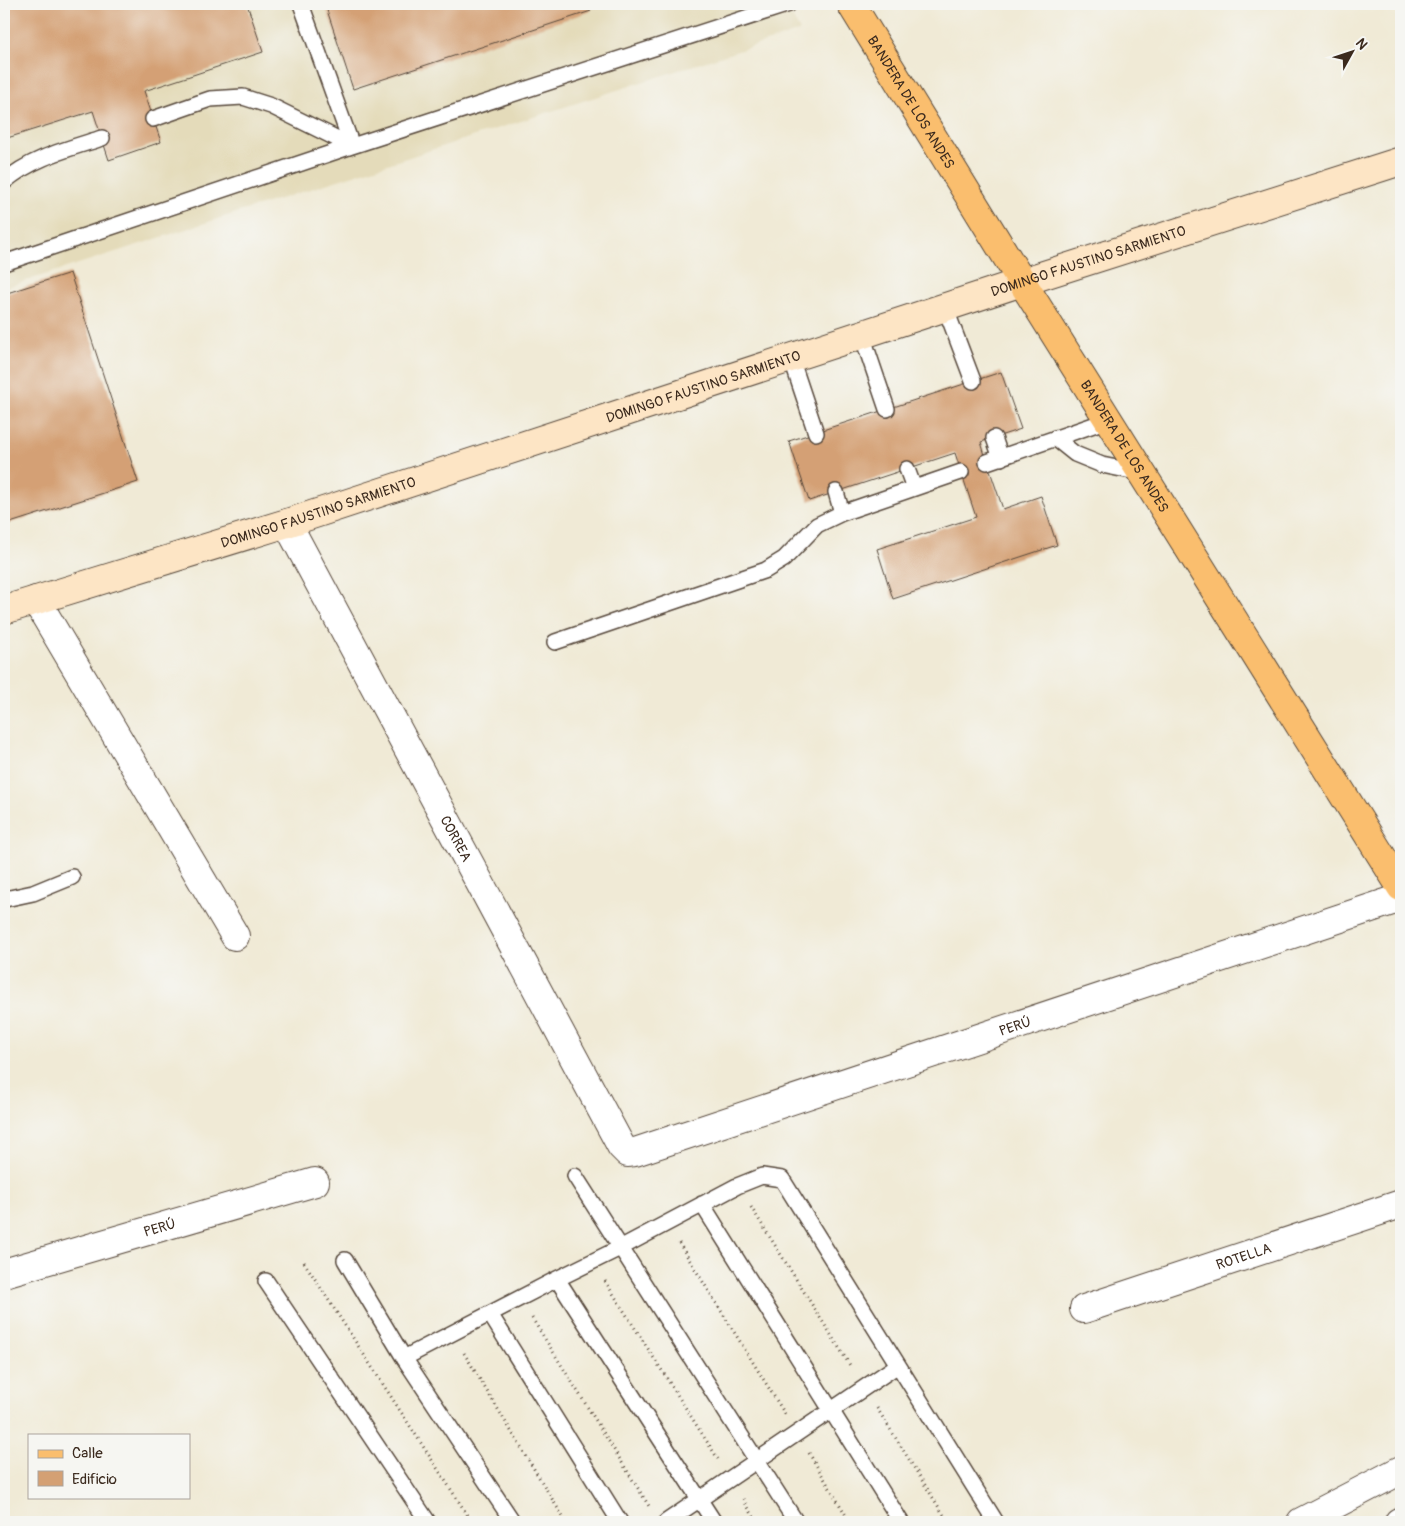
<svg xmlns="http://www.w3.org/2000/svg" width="1405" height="1526" font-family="Pangolin,sans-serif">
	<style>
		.built { fill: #e4dbba }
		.building { fill: #d4a074 }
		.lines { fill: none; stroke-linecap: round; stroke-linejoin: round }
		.service-casing { stroke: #56473a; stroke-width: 18 }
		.minor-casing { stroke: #56473a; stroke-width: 30 }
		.secondary-casing { stroke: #56473a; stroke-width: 30 }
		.primary-casing { stroke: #56473a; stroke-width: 30 }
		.path { stroke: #56473a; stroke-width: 3; stroke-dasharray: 1 4; stroke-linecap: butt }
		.service { stroke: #fff; stroke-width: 15 }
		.minor { stroke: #fff; stroke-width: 28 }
		.secondary { stroke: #fde5c5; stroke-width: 28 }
		.primary { stroke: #fabe6e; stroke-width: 28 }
		.labels { text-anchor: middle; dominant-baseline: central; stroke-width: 4; stroke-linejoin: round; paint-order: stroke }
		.street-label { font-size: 14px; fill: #3b2a1e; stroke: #f6f6f2 }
	</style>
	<rect width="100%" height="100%" fill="#f6f6f2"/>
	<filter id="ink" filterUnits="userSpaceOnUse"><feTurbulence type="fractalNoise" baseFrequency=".02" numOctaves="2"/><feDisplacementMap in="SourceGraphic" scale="10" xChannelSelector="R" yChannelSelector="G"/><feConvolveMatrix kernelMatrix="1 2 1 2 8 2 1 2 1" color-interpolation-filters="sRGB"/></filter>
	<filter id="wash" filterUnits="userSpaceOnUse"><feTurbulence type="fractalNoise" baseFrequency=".0096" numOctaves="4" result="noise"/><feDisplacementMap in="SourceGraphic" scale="20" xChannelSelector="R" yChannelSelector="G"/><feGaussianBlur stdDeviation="1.12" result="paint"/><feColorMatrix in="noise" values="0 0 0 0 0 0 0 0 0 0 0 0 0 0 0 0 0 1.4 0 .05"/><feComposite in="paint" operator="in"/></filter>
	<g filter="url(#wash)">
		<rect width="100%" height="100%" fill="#f0ead6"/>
		<path class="built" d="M4,4H785L800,31L4,288Z"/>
		<g id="blocks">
			<path class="building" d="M4,4H247L263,52L144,91L161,142L109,160L93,111L4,139Z
				M325,4H588L591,11L353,89Z
				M70,273L138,482L4,525V294Z
				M1001,372L1021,429L981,442L987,462L1003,509L1041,496L1057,545L893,599L877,549L976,517L955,453L809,501L789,441Z"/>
		</g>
	</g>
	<g filter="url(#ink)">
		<use href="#blocks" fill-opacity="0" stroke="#56473a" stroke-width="1"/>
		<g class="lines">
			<g class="service-casing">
				<path id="service" d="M301,4L352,146
					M153,119L210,99L243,97L271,106L352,146
					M4,182C31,158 68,149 102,138
					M4,263L352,146L789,4
					M945,307L973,381
					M862,335L887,409
					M791,358L816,433
					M994,438L1001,458
					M1055,438L1075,454L1102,465L1141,473
					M987,462L1108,420
					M907,469L914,488
					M836,492L842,513
					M555,642L766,570L784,559L817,525L842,513L961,472
					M4,898L5,899L33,893L72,877
					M575,1176L796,1522
					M702,1204L901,1522
					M345,1260L404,1358
					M557,1279L714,1522
					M266,1281L428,1522
					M490,1314L620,1522
					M513,1522L404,1358L557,1279L620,1248L737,1186L762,1176L782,1179L996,1522
					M666,1522L898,1365"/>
			</g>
			<g class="minor-casing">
				<g id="minor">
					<path id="s1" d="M287,523L621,1146L628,1153L635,1152L1401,898"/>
					<path d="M36,600L235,936"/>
					<path id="s2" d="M4,1273L315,1182"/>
					<path id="s3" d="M1084,1309L1401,1204"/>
					<path d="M1301,1522L1401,1470"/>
					<path d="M1399,1522L1401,1521"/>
				</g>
			</g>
			<g class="secondary-casing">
				<g id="secondary">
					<path id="s4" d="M4,610L287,523L1022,282L1401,161"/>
				</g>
			</g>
			<g class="primary-casing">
				<g id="primary">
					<path id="s5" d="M851,4L1022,282L1401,887"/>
				</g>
			</g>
			<path class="path" d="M751,1207L851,1367
				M679,1243L785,1414
				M304,1262L472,1522
				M605,1281L718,1459
				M532,1318L649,1506
				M464,1353L566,1522
				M877,1408L948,1522
				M809,1453L850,1522
				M743,1499L757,1522"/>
			<use href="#service" class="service"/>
			<use href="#minor" class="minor"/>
			<use href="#secondary" class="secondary"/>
			<use href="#primary" class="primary"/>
		</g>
	</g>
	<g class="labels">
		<g class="street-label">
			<text stroke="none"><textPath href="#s5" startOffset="115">BANDERA DE LOS ANDES</textPath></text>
			<text stroke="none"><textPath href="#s4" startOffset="1139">DOMINGO FAUSTINO SARMIENTO</textPath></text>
			<text stroke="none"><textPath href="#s4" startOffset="734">DOMINGO FAUSTINO SARMIENTO</textPath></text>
			<text stroke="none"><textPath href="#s5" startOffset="520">BANDERA DE LOS ANDES</textPath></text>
			<text stroke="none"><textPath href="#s4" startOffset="329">DOMINGO FAUSTINO SARMIENTO</textPath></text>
			<text stroke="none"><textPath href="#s1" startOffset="358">CORREA</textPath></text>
			<text stroke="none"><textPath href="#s1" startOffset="1124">PERÚ</textPath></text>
			<text stroke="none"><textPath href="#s2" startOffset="162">PERÚ</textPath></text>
			<text stroke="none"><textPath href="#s3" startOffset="168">ROTELLA</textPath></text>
		</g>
	</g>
	<rect width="1405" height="1526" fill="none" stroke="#f6f6f2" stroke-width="20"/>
	<rect x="28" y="1434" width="162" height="65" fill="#f6f6f2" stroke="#aba49d"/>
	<rect x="38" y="1450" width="25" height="8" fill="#fabe6e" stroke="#aba49d"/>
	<text x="72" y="1458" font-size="15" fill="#3b2a1e">Calle</text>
	<rect x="38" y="1471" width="25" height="15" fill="#d4a074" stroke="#aba49d"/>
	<text x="72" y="1484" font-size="15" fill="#3b2a1e">Edificio</text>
	<g transform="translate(1352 52) rotate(50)" stroke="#f6f6f2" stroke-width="4" paint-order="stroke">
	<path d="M0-4L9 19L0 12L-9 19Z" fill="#3b2a1e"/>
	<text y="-8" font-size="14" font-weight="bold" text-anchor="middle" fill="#3b2a1e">N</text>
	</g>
</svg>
